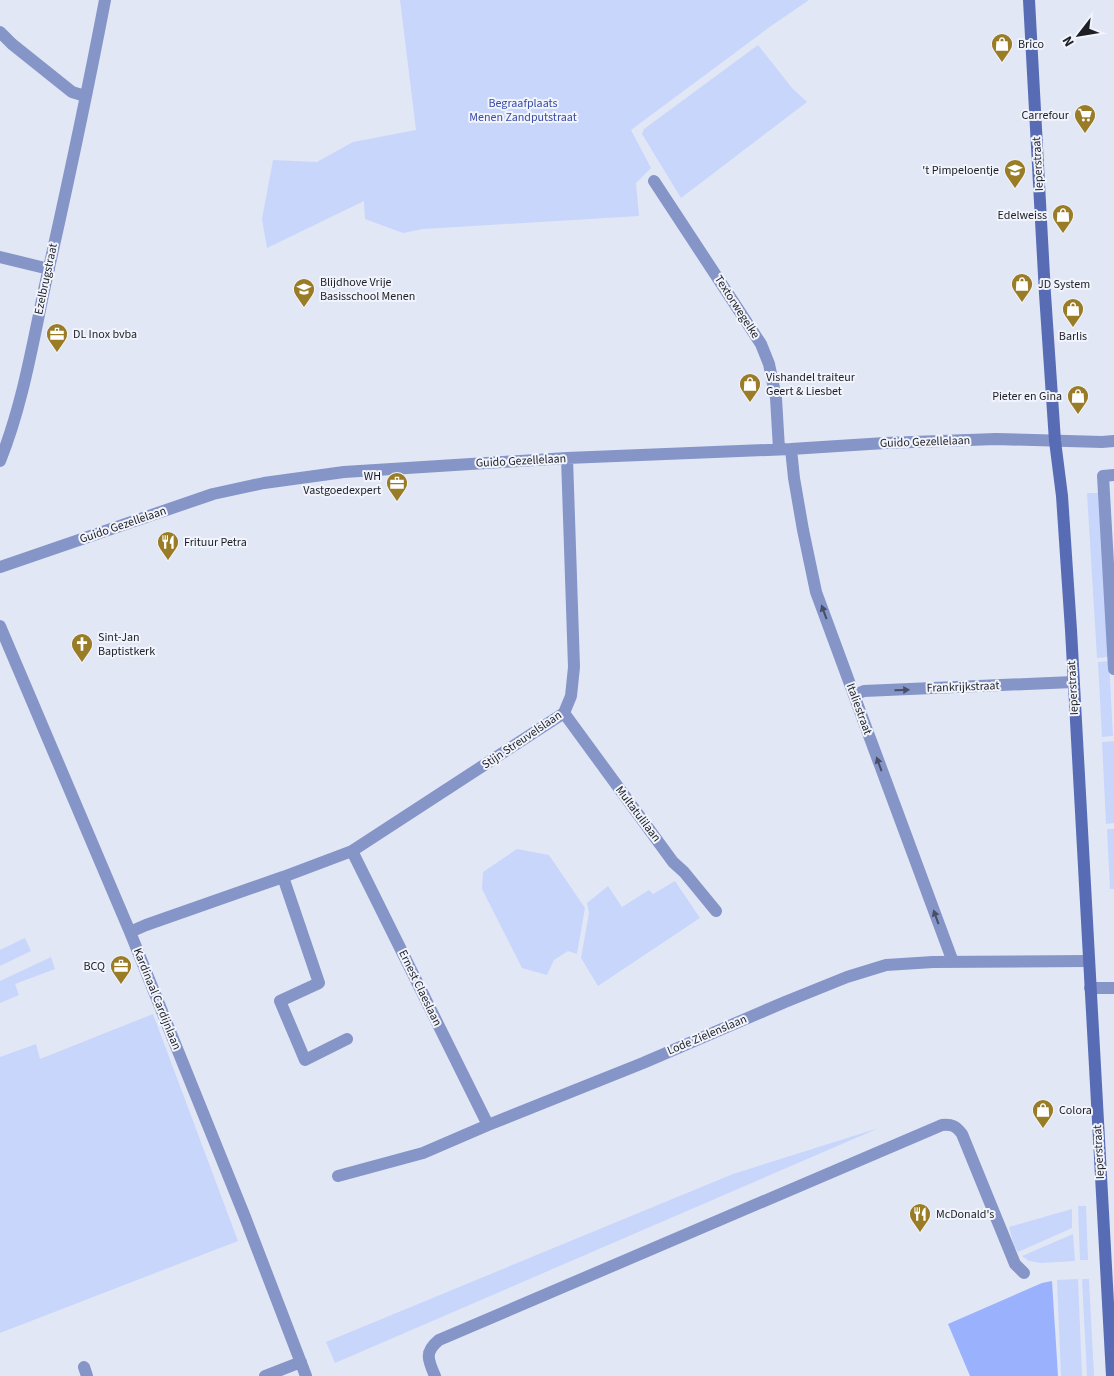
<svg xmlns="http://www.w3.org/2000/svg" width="1114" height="1376" font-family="'Source Sans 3',sans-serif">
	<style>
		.green { fill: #c8d6fc }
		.water { fill: #9ab2fd }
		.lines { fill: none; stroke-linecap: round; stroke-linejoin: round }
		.street { stroke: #8595c8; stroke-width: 12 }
		.secondary { stroke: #576cb5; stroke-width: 12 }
		.oneway { fill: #474e66 }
		.labels { text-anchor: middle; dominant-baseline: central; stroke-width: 4; stroke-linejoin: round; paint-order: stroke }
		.poi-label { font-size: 12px; fill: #1d1f24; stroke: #f1f4fd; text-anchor: start }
		.park-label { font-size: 12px; fill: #394da4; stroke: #f1f4fd }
		.street-label { font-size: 12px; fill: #1d1f24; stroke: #f1f4fd }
	</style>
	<rect width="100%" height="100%" fill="#e2e7f5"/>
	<path class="green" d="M400,0H809L771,26L631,130L651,168L636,183L639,216L423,229L403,233L365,219L364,201L267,248L262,219L273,160L317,162L353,142L416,130Z
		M758,45L792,88L807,102L681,198L642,134L644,129Z
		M1087,493H1099L1109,657L1097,658Z
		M1109,661L1113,736L1102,737L1098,662Z
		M1114,741V823L1106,824L1102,742Z
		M1107,829H1114V889H1110Z
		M517,849L549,855L585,908L577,954L568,951L554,960L547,975L522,968L482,889L483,872Z
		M675,881L700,918L598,986L581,958L589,913L587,903L608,886L622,907L649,890L653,894Z
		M25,938L31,951L0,966V950Z
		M51,957L55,969L15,984L19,995L0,1003V981Z
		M153,1014L238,1241L0,1333V1057L36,1044L40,1059Z
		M879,1128L335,1363L326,1342L733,1174Z
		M1078,1206H1086L1088,1260H1080Z
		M1072,1209V1228L1018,1252L1014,1246L1009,1227Z
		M1073,1234L1075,1261L1041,1263L1029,1261L1022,1256Z
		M1078,1279L1082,1376H1061L1057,1280Z
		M1082,1279H1089L1094,1376H1087Z"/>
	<path class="water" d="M1052,1281L1058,1376H970L948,1324L1042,1283Z"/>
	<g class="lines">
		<path class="street" d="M0,32L12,44L72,92L85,96
			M654,181L761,344L769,364L776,398L779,449
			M0,257L49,269
			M791,449L794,478L803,530L816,592L854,695L953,962
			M0,461C23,404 33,341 46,281C67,188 87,94 105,0
			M1114,475L1103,476L1114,669
			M0,567L213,494L264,483L344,472L567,458L791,449L885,443L996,439L1102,442L1114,441
			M0,626L130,932L245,1217L306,1376
			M854,695L864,691L1073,682
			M564,713L673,862L684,872L716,911
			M352,851L488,1125
			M283,877L319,983L280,1001L305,1060L347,1039
			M130,932L146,925L283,877L352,851L564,713L571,696L574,667L567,458
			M1090,988H1114
			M338,1176L423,1153L488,1125L643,1063L785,1002L847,977L886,965L933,962L1088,961
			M84,1367L87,1376
			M265,1376L301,1362
			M435,1376C428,1360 424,1352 439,1340L942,1125C952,1124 956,1126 962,1134L1015,1264L1024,1273"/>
		<path class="secondary" d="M1029,0L1045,294L1055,441L1062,496L1071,630L1112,1376"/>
	</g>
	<defs><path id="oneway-solid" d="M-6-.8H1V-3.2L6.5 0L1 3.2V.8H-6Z" transform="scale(1.25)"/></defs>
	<g class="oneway">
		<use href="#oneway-solid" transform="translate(824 612) rotate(-110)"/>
		<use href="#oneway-solid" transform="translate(902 690) rotate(-2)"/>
		<use href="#oneway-solid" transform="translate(879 764) rotate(-110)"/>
		<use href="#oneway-solid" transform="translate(936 917) rotate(-110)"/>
	</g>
	<defs>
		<g id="shop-pin" transform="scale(1.125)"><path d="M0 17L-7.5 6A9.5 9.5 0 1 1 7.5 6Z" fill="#997c25" stroke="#f1f4fd"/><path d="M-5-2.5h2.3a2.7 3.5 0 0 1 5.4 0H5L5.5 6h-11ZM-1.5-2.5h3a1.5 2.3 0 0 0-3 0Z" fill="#fff"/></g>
		<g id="supermarket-pin" transform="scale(1.125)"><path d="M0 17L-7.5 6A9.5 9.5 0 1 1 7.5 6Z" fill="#997c25" stroke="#f1f4fd"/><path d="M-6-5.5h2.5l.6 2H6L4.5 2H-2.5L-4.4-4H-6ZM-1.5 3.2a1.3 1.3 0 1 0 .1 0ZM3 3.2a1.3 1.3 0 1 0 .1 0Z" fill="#fff"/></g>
		<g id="school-pin" transform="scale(1.125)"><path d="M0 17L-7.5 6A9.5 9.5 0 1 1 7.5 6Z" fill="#997c25" stroke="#f1f4fd"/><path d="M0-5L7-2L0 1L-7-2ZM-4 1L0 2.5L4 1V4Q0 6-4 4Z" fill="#fff"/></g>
		<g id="office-pin" transform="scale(1.125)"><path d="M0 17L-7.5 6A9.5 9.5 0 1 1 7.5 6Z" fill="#997c25" stroke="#f1f4fd"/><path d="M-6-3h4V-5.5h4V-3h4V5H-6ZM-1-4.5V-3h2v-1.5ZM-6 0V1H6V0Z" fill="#fff"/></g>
		<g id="restaurant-pin" transform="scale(1.125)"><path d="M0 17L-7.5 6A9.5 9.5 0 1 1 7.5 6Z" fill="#997c25" stroke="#f1f4fd"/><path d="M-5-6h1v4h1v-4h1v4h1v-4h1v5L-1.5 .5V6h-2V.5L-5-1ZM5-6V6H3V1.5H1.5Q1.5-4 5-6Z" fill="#fff"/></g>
		<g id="church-pin" transform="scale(1.125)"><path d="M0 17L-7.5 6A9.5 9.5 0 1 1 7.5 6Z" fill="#997c25" stroke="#f1f4fd"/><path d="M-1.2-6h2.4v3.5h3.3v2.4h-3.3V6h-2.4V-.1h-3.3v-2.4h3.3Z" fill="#fff"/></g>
	</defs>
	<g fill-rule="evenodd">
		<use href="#shop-pin" x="1002" y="44"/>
		<use href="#supermarket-pin" x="1085" y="115"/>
		<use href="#school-pin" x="1015" y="170"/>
		<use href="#shop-pin" x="1063" y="215"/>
		<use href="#shop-pin" x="1022" y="284"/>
		<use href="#school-pin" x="304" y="289"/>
		<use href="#shop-pin" x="1073" y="309"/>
		<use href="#office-pin" x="57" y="334"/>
		<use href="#shop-pin" x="750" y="384"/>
		<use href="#shop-pin" x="1078" y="396"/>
		<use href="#office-pin" x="397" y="483"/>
		<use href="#restaurant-pin" x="168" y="542"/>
		<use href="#church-pin" x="82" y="644"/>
		<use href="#office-pin" x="121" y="966"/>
		<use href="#shop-pin" x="1043" y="1110"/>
		<use href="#restaurant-pin" x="920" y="1214"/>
	</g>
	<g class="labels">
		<g class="poi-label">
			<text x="1018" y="44">Brico</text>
			<text x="1069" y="115" text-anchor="end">Carrefour</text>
			<text x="999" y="170" text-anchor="end">'t Pimpeloentje</text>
			<text x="1047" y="215" text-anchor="end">Edelweiss</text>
			<text x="320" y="282">Blijdhove Vrije<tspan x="320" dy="14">Basisschool Menen</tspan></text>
			<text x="1038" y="284">JD System</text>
			<text x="73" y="334">DL Inox bvba</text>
			<text x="1073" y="336" text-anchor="middle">Barlis</text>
			<text x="766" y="377">Vishandel traiteur<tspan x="766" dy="14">Geert &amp; Liesbet</tspan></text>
			<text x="1062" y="396" text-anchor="end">Pieter en Gina</text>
			<text x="381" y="476" text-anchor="end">WH<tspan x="381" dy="14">Vastgoedexpert</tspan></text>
			<text x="184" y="542">Frituur Petra</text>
			<text x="98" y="637">Sint-Jan<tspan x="98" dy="14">Baptistkerk</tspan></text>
			<text x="105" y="966" text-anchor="end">BCQ</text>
			<text x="1059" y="1110">Colora</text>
			<text x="936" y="1214">McDonald's</text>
		</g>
		<g class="park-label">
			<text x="523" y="103">Begraafplaats<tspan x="523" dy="14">Menen Zandputstraat</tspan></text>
		</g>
		<g class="street-label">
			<text transform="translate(1038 164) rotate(-93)">Ieperstraat</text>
			<text transform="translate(46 279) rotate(-78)">Ezelbrugstraat</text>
			<text transform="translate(737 307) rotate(57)">Textorwegelke</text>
			<text transform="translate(925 442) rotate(-2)">Guido Gezellelaan</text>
			<text transform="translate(521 461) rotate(-3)">Guido Gezellelaan</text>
			<text transform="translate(123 525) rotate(-19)">Guido Gezellelaan</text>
			<text transform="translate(963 687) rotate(-2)">Frankrijkstraat</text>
			<text transform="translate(1073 688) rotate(-93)">Ieperstraat</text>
			<text transform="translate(859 709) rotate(70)">Italiestraat</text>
			<text transform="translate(522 740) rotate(-34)">Stijn Streuvelslaan</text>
			<text transform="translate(638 814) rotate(53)">Multatulilaan</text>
			<text transform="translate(420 988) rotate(64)">Ernest Claeslaan</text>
			<text transform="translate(157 999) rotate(68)">Kardinaal Cardijnlaan</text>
			<text transform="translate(707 1035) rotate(-23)">Lode Zielenslaan</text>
			<text transform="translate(1099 1152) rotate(-93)">Ieperstraat</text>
		</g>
	</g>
	<g transform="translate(1079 35) rotate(239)" stroke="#f1f4fd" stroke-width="4" paint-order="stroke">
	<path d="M0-4L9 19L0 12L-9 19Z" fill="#1d1f24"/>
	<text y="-8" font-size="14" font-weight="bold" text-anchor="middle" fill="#1d1f24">N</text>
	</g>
</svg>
